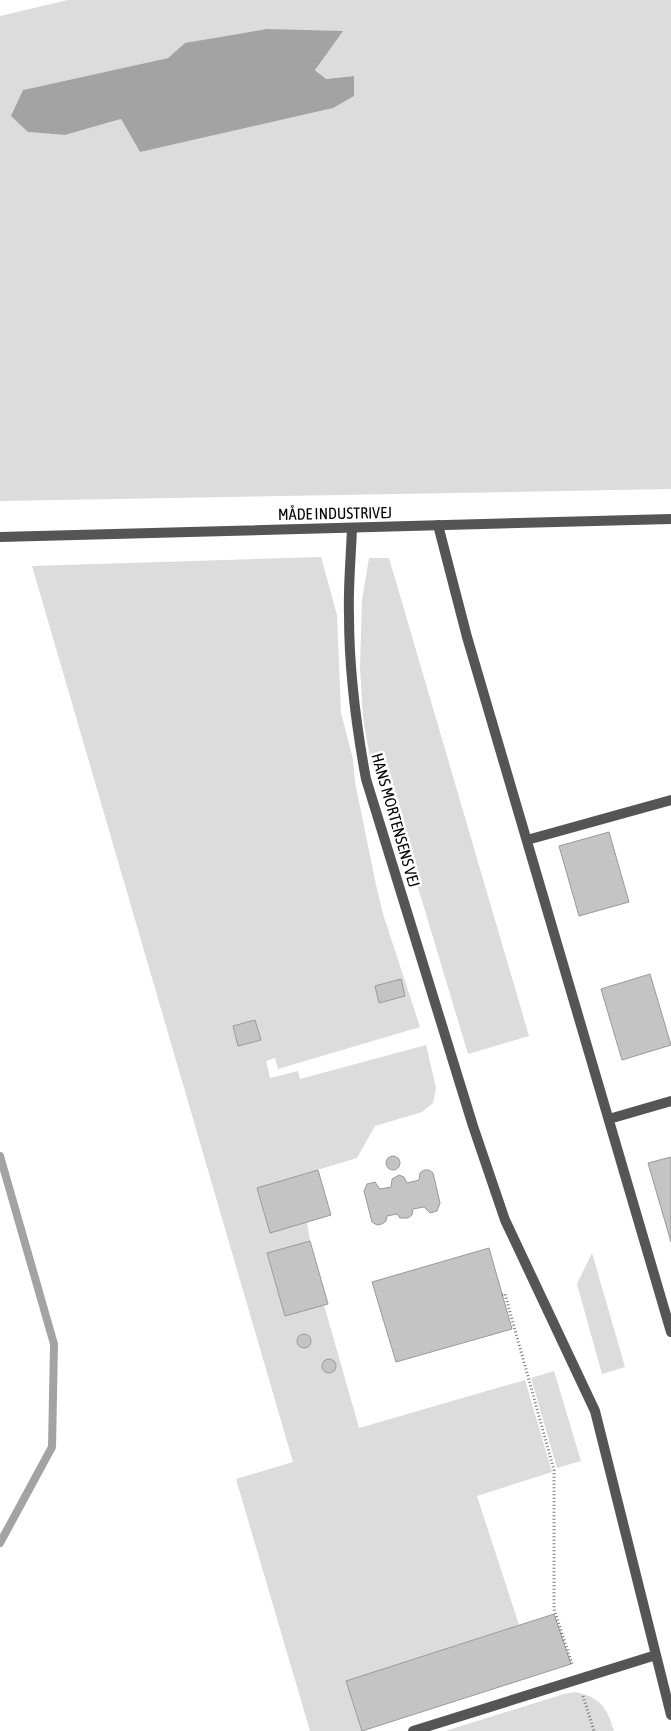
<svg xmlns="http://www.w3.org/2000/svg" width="671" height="1731" font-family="'Asap Condensed',sans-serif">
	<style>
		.green { fill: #dcdcdc; fill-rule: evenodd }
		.water { fill: #a3a3a3 }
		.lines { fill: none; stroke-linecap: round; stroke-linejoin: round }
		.stream { stroke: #a3a3a3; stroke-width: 8 }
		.building { fill: #c4c4c4; stroke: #999 }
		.path { stroke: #777; stroke-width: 3; stroke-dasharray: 1 2.5; stroke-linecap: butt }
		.lane { stroke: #555; stroke-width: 10 }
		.street { stroke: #555; stroke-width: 10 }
		.labels { text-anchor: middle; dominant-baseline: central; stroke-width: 5; stroke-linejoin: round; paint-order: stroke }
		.street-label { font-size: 16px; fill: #000; stroke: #fff }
	</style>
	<rect width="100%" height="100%" fill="#fff"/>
	<path class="green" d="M68,0H671V489L0,501V16ZM185,43L315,69L325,79L354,76L140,152L121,119L65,135L28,132L23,90L168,58Z
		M321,557L337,615L341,713L353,759L355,782L376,885L383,914L420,1027L278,1069L275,1058L266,1061L270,1078L298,1071L300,1079L426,1045L436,1088L433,1103L422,1112L375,1126L357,1158L257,1188L270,1232L307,1222L310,1241L267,1253L285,1316L324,1305L359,1428L525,1380L552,1472L477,1496L519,1625L346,1681L362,1731H310L236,1479L293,1462L32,566Z
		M369,558H389L529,1036L468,1054L396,814L370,757L363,718L360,667L362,600Z
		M592,1253L625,1367L602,1374L577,1284Z
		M554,1371L581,1461L557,1468L531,1378Z
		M575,1692C600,1697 607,1707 614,1731H445L564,1694Z"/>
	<path class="water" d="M267,29L343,31L315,70L326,79L354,76V96L333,108L140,152L121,119L65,135L28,132L11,116L23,90L168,58L185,43Z"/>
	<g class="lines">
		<path class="stream" d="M0,1156L54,1344L52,1447L0,1543"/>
	</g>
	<path class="building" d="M609,832L629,902L579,916L559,846Z
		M650,974L671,1045L622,1060L601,989Z
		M401,979L405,996L379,1003L375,986Z
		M255,1020L261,1040L238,1046L233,1026Z
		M386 1163a7 7 0 1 1 14 0a7 7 0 1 1-14 0Z
		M671,1157V1242L648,1163Z
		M318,1170L331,1215L270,1233L257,1188Z
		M424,1170H429L433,1173L440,1203L437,1211L430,1213L424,1207L413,1209L412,1215L408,1218H400L397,1214L387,1216L386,1221L382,1224L377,1225L372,1222L364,1191L367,1184L375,1182L380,1189L391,1187L392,1179L399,1175L404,1177L407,1183L419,1180L420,1173Z
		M310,1241L328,1304L285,1316L267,1253Z
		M489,1248L512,1329L396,1362L372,1282Z
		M297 1341a7 7 0 1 1 14 0a7 7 0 1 1-14 0Z
		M322 1366a7 7 0 1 1 14 0a7 7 0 1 1-14 0Z
		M554,1614L571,1664L362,1731L346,1681Z"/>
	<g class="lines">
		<path class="path" d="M502,1295L505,1294L554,1470V1609L572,1664
			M583,1696L594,1731"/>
		<path class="lane" d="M438,525L467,637L671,1332
			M352,528C351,557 348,586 349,615C349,670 356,725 366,779L473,1126L505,1220L595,1411L671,1715
			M527,840L671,800
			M609,1119L671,1101
			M413,1731L656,1655"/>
		<path class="street" d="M0,537L671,519"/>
	</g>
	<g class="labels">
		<g class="street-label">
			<text transform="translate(335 513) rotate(-1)">MÅDE INDUSTRIVEJ</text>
			<text transform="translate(396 820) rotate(74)">HANS MORTENSENS VEJ</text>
		</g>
	</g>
</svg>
